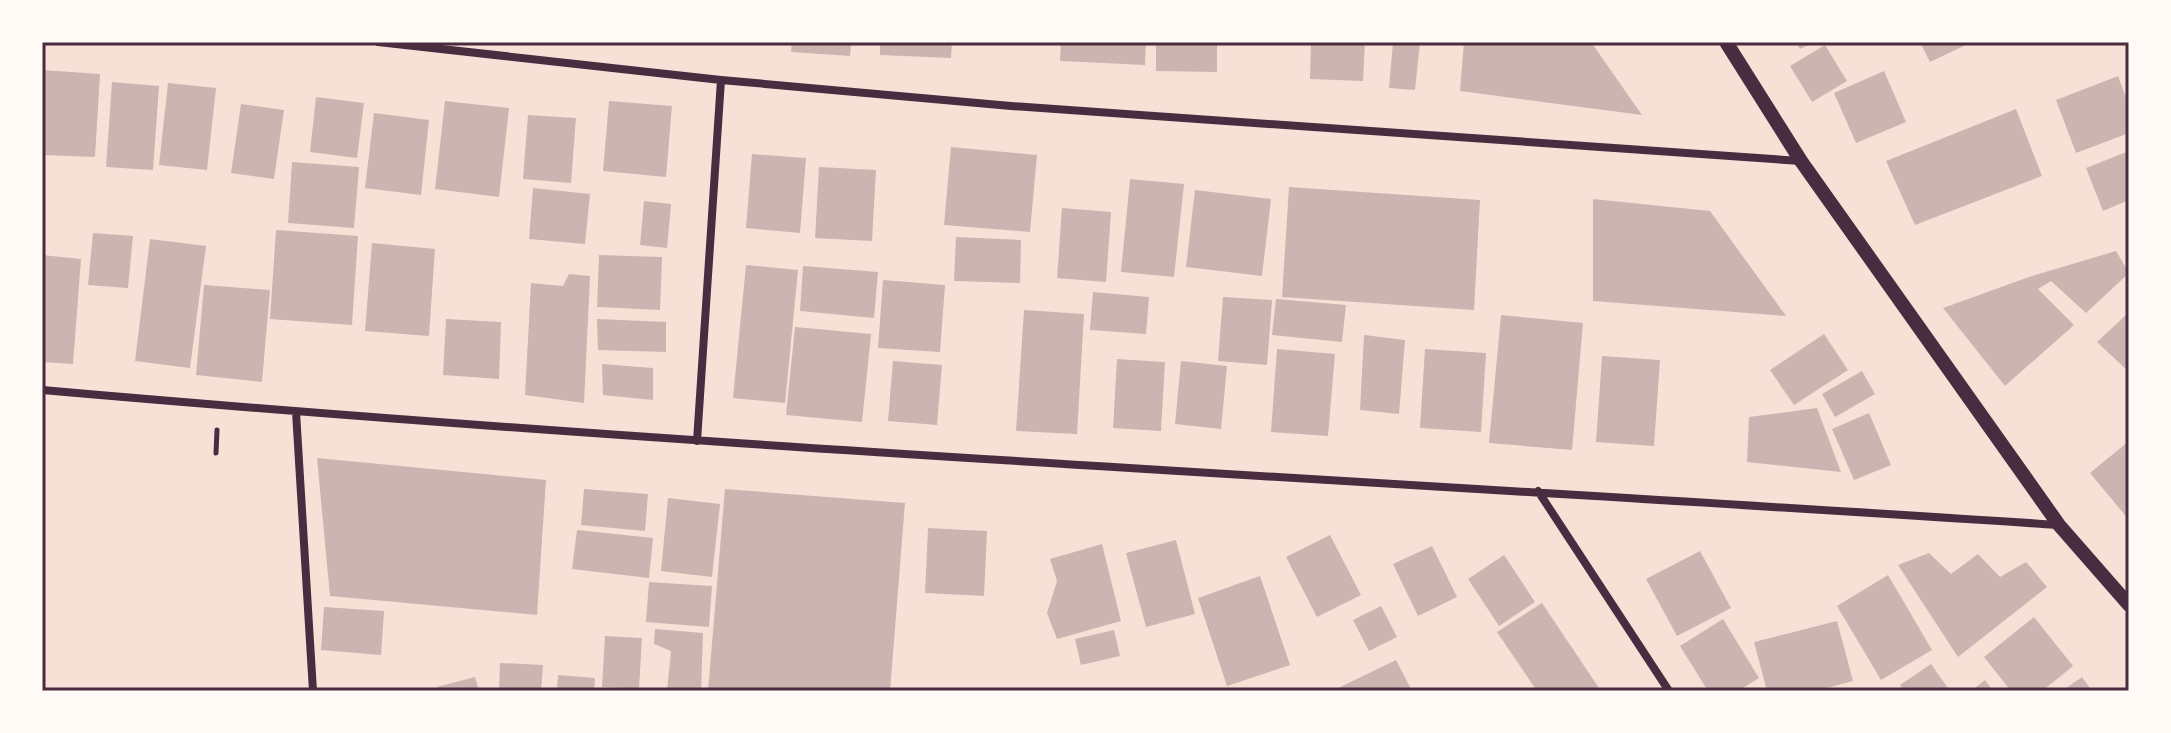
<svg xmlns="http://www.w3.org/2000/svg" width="2171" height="733" font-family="Mulish,sans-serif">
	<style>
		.building { fill: #ccb4b1 }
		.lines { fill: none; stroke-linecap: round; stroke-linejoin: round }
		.path { stroke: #4a2c40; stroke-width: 5 }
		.minor { stroke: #4a2c40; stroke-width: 8 }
		.tertiary { stroke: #4a2c40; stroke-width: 14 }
		.neatline { fill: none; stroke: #4a2c40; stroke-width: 3 }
	</style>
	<rect width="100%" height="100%" fill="#f7e1d7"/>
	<path class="building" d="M792,42H851L850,56L791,52Z
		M880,42H952L951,58L880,55Z
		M1061,42H1146L1145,65L1060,61Z
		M1156,42H1217V72L1156,71Z
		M1311,42H1365L1363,81L1310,79Z
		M1393,42H1420L1415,90L1389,88Z
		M1464,42H1591L1642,115L1460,91Z
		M1796,42H1815L1800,49Z
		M1920,42H1972L1930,62Z
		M1825,45L1847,81L1812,102L1790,66Z
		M42,70L100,74L95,157L42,155Z
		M1884,71L1906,122L1856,143L1834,93Z
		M2118,76L2129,106V133L2076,153L2056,100Z
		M112,82L159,86L153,170L106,167Z
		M168,83L216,88L207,170L159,165Z
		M316,97L364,103L357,158L310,152Z
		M445,101L509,108L499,197L435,189Z
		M609,101L672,106L666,177L603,171Z
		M241,104L284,110L274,179L231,173Z
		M2016,109L2042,176L1915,225L1886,161Z
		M374,113L429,120L421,195L365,188Z
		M528,115L576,118L571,183L523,179Z
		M951,147L1037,155L1030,232L944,225Z
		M2129,151V200L2103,211L2086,168Z
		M752,154L806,158L800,233L746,228Z
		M292,162L359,167L354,228L288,223Z
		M819,167L876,170L872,241L815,238Z
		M1130,179L1184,184L1174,277L1121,272Z
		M1289,187L1480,200L1474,310L1282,297Z
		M533,188L590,194L585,244L529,239Z
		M1195,190L1271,199L1262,276L1186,267Z
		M1593,199L1710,211L1786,316L1593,301Z
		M644,201L671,204L667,248L640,245Z
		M1062,208L1111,212L1106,282L1057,278Z
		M276,230L358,236L352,325L270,319Z
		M93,233L133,236L128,288L88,285Z
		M956,237L1021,240L1020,283L954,281Z
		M150,239L206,246L190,368L135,361Z
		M372,243L435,249L429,336L365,331Z
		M2116,251L2129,273L2086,313L2051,281L2038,289L2074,325L2005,386L1943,308L2029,277Z
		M42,255L81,259L73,364L42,362Z
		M599,255L662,257L660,310L597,307Z
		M746,265L798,270L785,403L733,398Z
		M803,266L878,272L874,318L800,311Z
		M569,274L590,276L584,403L525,395L531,283L563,286Z
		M883,280L945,285L940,352L878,348Z
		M204,285L270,290L262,382L196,375Z
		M1093,292L1149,297L1146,334L1090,330Z
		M1223,297L1272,300L1267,365L1218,361Z
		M1276,299L1346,305L1342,342L1272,335Z
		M1024,310L1084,314L1077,434L1016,431Z
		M2129,312V372L2097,342Z
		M1501,315L1583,323L1572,450L1489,443Z
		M446,319L501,322L499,379L443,375Z
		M597,319L666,322V352L598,350Z
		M795,327L871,334L862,422L786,415Z
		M1824,334L1848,370L1794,405L1770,370Z
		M1364,335L1405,340L1399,414L1360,410Z
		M1277,349L1335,354L1328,436L1271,432Z
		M1425,349L1486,353L1481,432L1420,428Z
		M1602,356L1660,360L1654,446L1596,442Z
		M1117,359L1165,362L1161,431L1113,428Z
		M893,361L942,365L937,425L888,421Z
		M1181,361L1227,366L1221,429L1175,424Z
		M602,364L653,368V400L603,395Z
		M1862,371L1875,394L1835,417L1822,394Z
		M1817,408L1841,472L1747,462L1749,417Z
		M1869,413L1891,465L1854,480L1832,429Z
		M2129,441V520L2090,473Z
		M317,458L546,480L537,615L330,596Z
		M584,489L648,494L645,531L581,525Z
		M725,489L905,503L890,691H708Z
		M668,498L720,504L712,577L661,571Z
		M928,528L987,531L984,596L925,593Z
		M577,530L653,538L649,578L572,569Z
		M1330,535L1361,595L1317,617L1286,557Z
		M1176,540L1195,614L1146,627L1126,553Z
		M1102,544L1121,621L1057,639L1047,613L1057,581L1050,559Z
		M1432,546L1457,597L1418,616L1393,564Z
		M1700,551L1731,608L1677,636L1646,579Z
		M1929,553L1951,574L1978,554L2000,577L2026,562L2047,587L1958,657L1898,565Z
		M1504,555L1535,602L1499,626L1468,579Z
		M1888,575L1932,650L1881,680L1837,606Z
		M1260,576L1290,665L1227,686L1198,598Z
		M649,582L712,586L709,627L646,622Z
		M1542,603L1601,691H1537L1497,632Z
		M1381,606L1397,637L1369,651L1353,620Z
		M324,607L384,611L381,655L321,650Z
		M2034,617L2073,666L2042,691H2011L1984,657Z
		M1723,619L1759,678L1738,691H1708L1680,646Z
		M1837,621L1853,681L1815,691H1767L1754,642Z
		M655,629L703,633L701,691H667L671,651L654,644Z
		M1114,630L1120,656L1081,665L1075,639Z
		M605,636L642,638L639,689L602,687Z
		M1396,660L1412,691H1332Z
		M500,663L543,665L541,691H499Z
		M1931,664L1950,691H1904L1900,685Z
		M558,675L595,678L594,691H557Z
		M475,677L479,691H438L437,687Z
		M2082,677L2092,691H2062Z
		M1985,680L1993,691H1971Z"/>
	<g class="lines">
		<path class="path" d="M216,453L217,430"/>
		<path class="minor" d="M378,42L721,80L1011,106L1801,161
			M42,390C713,449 1386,481 2059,525
			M296,412L313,691
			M697,441L721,80
			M1538,491L1669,691"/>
		<path class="tertiary" d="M1726,42L1801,161L2059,525L2129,605"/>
	</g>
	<rect width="2171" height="733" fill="none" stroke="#fffaf5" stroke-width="88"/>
	<rect x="44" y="44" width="2083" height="645" class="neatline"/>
</svg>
